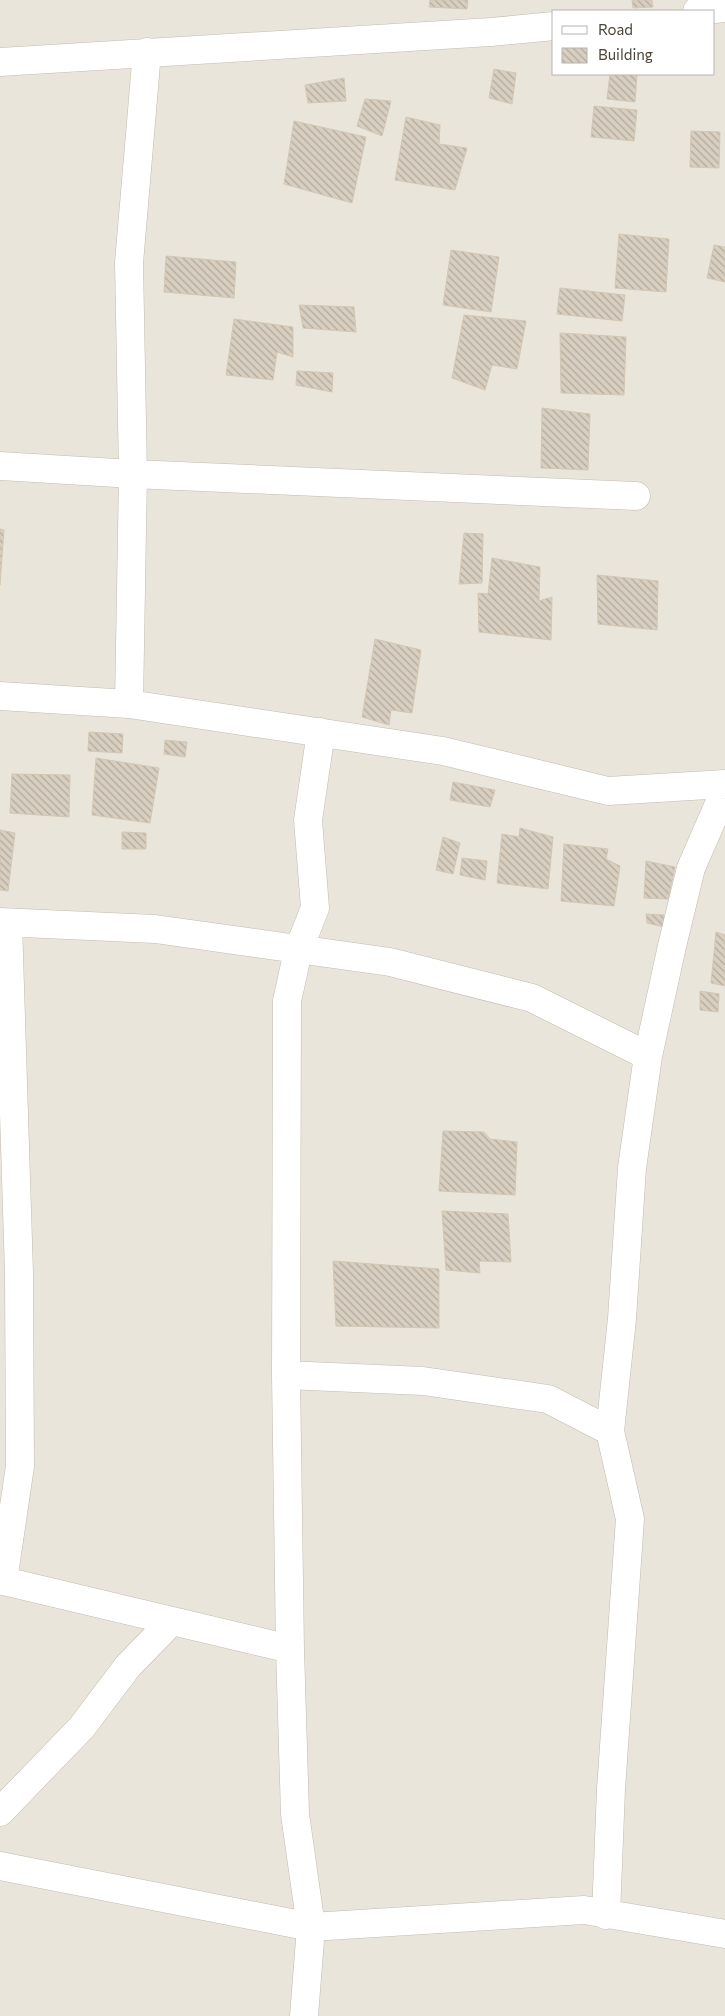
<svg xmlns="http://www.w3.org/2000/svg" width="725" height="2016" font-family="Commissioner,sans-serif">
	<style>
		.residential { fill: #eae5da; fill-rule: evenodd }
		.building { fill: url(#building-back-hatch); stroke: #d3c7b4 }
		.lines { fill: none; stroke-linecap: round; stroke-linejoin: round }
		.street-casing { stroke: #c2bbae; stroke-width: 29 }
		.street { stroke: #fff; stroke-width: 28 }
	</style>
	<defs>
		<pattern id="building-back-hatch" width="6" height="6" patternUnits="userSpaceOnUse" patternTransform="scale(1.25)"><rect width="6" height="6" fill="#d8cfc1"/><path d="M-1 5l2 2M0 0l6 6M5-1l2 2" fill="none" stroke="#b1aa9e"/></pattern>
	</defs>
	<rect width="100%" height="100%" fill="#f6f3ec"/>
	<path class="residential" d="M0,0H725V2016H0ZM554,11H714V74H554Z"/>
	<path class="building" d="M430,0H468L467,9L429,7Z
		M632,0H652L653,7L633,8Z
		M494,69L516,73L512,104L489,98Z
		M610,74H637L635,102L607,99Z
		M344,78L346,101L308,103L305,85Z
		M365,99L391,101L382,136L357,126Z
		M594,106L637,110L634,141L591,137Z
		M406,117L440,125L439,144L467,148L455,190L395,180Z
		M294,121L366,137L352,203L284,184Z
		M691,131L720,132L719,168L690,167Z
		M619,234L669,239L666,292L615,288Z
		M714,245L725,247V282L707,278Z
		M451,250L499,257L491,312L443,305Z
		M166,256L236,262L234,298L164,292Z
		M560,288L625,295L622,321L557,314Z
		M299,305L354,307L356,332L303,328Z
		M464,315L526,321L517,369L492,365L485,390L452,378Z
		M234,319L293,327V357L277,352L273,380L226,375Z
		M560,333L626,337L624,395L561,393Z
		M297,371L333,373L332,392L296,385Z
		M542,408L590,414L588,470L541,468Z
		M0,529L4,530L0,585Z
		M464,533L483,534L482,583L459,584Z
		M492,558L540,567L539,601L552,597L551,640L479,632L478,593L488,594Z
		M597,575L658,581L657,630L598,624Z
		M375,639L421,650L412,713L391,710L389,725L362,717Z
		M89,732L123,734L122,753L88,751Z
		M165,740L187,742L185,757L164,754Z
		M96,758L159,768L150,823L92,815Z
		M12,774L70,775L69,817L10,813Z
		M453,782L495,790L490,807L450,800Z
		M520,828L553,837L548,889L497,883L502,834L519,837Z
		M0,830L15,833L8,891L0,890Z
		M122,832L146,833V849H122Z
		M443,837L460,843L453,874L436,870Z
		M564,844L608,849L606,859L620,866L614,906L561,901Z
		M462,858L487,861L485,880L460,875Z
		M646,861L675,867L668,899L644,898Z
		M646,914L664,915V927L647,923Z
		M716,932L725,935V986L711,983Z
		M700,991L719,994L718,1012L700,1010Z
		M443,1131L484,1132L490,1139L517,1142L515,1195L439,1191Z
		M442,1211L508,1214L511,1262L479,1261L480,1273L446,1270Z
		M333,1261L439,1269V1328L336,1326Z"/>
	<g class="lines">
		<g class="street-casing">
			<path id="street" d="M697,11L725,8
				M0,62L491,32L554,26
				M0,466L133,474L636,496
				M0,696L129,704L443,751L608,791L725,784
				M129,704L133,474L129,263L147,52
				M0,922L155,929L390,962L532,998L648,1056
				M286,1375L423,1381L548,1399L610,1431
				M0,1580L290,1649
				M3,1581L20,1466L19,1273L8,923
				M0,1812L82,1727L128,1666L172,1621
				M0,1866L311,1927L584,1910L725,1934
				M606,1915L611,1789L630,1519L610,1431L622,1319L632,1168L648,1056L672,946L691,868L725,790
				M304,2016L311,1927L295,1814L290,1649L286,1375L287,1001L298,951L315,908L308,820L321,732"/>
		</g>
		<use href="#street" class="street"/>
	</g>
	<rect x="552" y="10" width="162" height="65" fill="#ffffff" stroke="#b7b4b0"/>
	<rect x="562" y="26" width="25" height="8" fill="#ffffff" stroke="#b7b4b0"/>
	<text x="598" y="35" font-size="15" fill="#4b4439">Road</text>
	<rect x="562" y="48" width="25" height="15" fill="url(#building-back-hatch)" stroke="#b7b4b0"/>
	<text x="598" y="60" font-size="15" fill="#4b4439">Building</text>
</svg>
